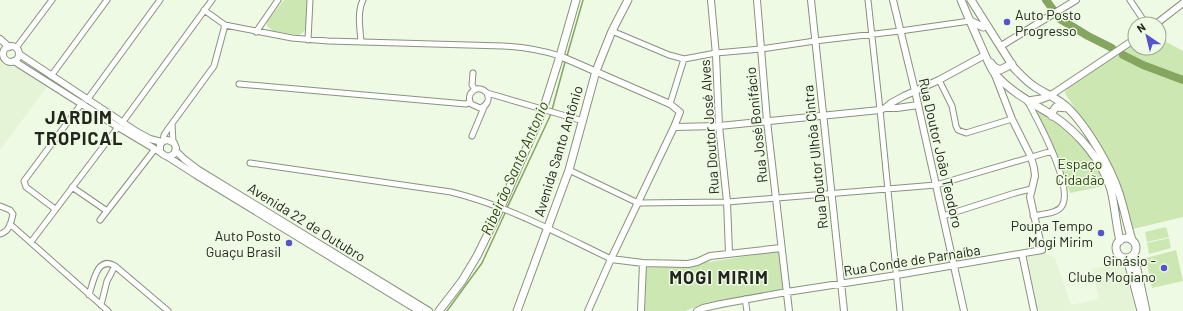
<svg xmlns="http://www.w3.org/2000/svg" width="1183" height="311" font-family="Barlow,sans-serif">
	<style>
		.built { fill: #e5f4d6 }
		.green { fill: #cde7b3 }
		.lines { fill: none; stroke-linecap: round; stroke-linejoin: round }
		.stream { stroke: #85a660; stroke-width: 1.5 }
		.river { stroke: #85a660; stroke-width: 8 }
		.minor-casing { stroke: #88927e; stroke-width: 7 }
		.tertiary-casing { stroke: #88927e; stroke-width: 8 }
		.secondary-casing { stroke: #88927e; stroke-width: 9 }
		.minor { stroke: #fff; stroke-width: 5 }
		.tertiary { stroke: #fff; stroke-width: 6 }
		.secondary { stroke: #fff; stroke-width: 7 }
		.poi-dot { fill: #5753cb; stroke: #effae4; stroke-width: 1.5 }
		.labels { text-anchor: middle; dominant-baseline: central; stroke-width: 3; stroke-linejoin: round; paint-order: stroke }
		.poi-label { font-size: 14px; fill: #22261e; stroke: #effae4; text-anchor: end }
		.street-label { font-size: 14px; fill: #22261e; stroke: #effae4 }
		.park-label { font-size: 14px; fill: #2c410e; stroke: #effae4 }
		.water-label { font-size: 15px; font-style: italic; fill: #2f4411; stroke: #effae4 }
		.district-label { font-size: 18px; font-weight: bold; letter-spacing: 1px; fill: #22261e; stroke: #effae4 }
	</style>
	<rect width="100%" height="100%" fill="#effae4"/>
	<path class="built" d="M0,62L4,65L20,68L31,74L47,87L0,150Z
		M1043,252L1055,258L1071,305L1099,299L1092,269L1124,262L1135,311H1037L1024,256Z"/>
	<path class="green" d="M284,0H308C307,11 311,31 299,35L273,31L267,26V21Z
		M1159,38L1183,51V217L1133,229L1120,188L1100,149L1065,93L1066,88L1135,43V48H1159Z
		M1038,111C1066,129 1095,152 1104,186L1070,193L1055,151L1037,114Z
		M1166,227L1169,237L1147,242L1145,232Z
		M1169,238L1171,248L1149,254L1147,243Z
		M1176,250L1183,281L1152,288L1146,258Z
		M779,251L784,289L706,303L685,311H645L646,266L696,264Z"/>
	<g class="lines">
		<path class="stream" d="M567,56L583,0
			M552,110L565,62
			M507,208L551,114
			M447,311L482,263L506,211"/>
		<path class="river" d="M1046,0L1060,19L1088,36L1112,48
			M1123,55L1143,65L1183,80"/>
		<g class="minor-casing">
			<path id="minor" d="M868,0L880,110L900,311
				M1130,0L1146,24
				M204,10L225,25L292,38L328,41L503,46C523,47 541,50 560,56
				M612,31L669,55L684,59L716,53L761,49L815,41L900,31L970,21
				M256,32L278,0
				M308,40L310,0
				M361,42C360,28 357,12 363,0
				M16,48L52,0
				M473,73L472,85L475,89
				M51,76L107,0
				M939,80L952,106L956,126L958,130L966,133L1012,119
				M239,84L466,104L470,102
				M487,93C490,100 487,106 480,108L471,104C465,93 478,83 487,93L583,121
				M87,100L160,0
				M1028,102C1038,121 1074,186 1062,206C1057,214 1042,214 1033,216
				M670,104L684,59
				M122,123L212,0
				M172,124L173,142
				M472,136L485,105
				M163,141L164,135L168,129L214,66L225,25
				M250,163L451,192C508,206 559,234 611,259
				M569,170L638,203L727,202L936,185L1052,151
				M72,187L107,211
				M0,206L10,210L13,214C11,223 9,232 0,234
				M55,209L26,187L24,181L82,103
				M943,216L1015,193L1031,189
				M100,220L155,149
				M10,224L108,311
				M31,242L118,127
				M89,295C93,283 97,255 115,266L168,311
				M745,299L747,311
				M101,305L107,281L115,266"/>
		</g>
		<g class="tertiary-casing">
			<path id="tertiary" d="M711,0L716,55L719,126L727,202L729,253
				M757,0L767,121L789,311
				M811,0L844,311
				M893,0L915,91L964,311
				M1156,24L1183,3
				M0,39L9,47
				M1001,46L1076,0
				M3 54a8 8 0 1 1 16 0a8 8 0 1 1-16 0Z
				M19,54L137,132L150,139L162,142
				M560,56L670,104L680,112L674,127L611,259L588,311
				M14,61L118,127L160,152
				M1051,95L1135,39
				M885,108H897L918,105
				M674,127L719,126L880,110L885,108L891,103L904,96L939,80L985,55
				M176,151L184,159L197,169L429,311
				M168,157L174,154L176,148L174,143L168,140L163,141L160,145V152L164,155L168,157L196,175L419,311
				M1022,254L1034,311
				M611,259L643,263L688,264L697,262L710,256L781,248
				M641,311L643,263
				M697,311L703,308L721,304L787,292L897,275L1042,250L1030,197L1035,176L1034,168L1031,157L1012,119L995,75"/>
		</g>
		<g class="secondary-casing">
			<path id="secondary" d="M961,0C969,19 977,37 985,55C988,61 991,69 995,74C1011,92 1032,103 1052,115C1078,132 1102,160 1111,190C1115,207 1116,224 1120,241
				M971,0L1014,68C1021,75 1027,82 1035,87C1046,94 1059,99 1068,108C1088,128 1110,166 1119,193C1124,208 1127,224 1132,240
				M970,21L983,27
				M991,63L994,67L1000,70L1012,64
				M1028,101L1041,99L1051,95
				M1052,116L1053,111L1056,107L1068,108
				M1116 248a10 10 0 1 1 20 0a10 10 0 1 1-20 0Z
				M1134,255L1146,311
				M1127,258L1141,311
				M439,311L462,281L477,256L501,207L543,110L560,56L576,0
				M517,311L569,170L596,71L612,31L628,0"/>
		</g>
		<use href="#minor" class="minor"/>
		<use href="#tertiary" class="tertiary"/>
		<use href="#secondary" class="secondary"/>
	</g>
	<g class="poi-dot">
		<circle cx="1007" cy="22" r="4"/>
		<circle cx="1101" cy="233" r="4"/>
		<circle cx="289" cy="243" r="4"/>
		<circle cx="1164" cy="268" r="4"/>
	</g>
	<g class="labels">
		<g class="poi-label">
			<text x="1015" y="14" text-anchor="start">Auto Posto<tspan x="1015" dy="16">Progresso</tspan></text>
			<text x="1093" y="225">Poupa Tempo<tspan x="1093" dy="16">Mogi Mirim</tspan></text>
			<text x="281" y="235">Auto Posto<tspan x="281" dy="16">Guaçu Brasil</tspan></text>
			<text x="1156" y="260">Ginásio -<tspan x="1156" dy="16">Clube Mogiano</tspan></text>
		</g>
		<g class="street-label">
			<text transform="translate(756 125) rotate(-96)">Rua José Bonifácio</text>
			<text transform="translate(709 127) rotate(-94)">Rua Doutor José Alves</text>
			<text transform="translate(558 151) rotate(-73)">Avenida Santo Antônio</text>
			<text transform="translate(941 153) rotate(77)">Rua Doutor João Teodoro</text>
			<text transform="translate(815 157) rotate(-96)">Rua Doutor Ulhôa Cintra</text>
			<text transform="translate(307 222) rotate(32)">Avenida 22 de Outubro</text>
			<text transform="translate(912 260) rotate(-9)">Rua Conde de Parnaíba</text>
		</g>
		<g class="park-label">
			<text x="1080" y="163">Espaço<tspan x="1080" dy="16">Cidadão</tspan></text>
		</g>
		<g class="water-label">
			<text transform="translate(514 168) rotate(-66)">Ribeirão Santo Antonio</text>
		</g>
		<g class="district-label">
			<text x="79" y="117">JARDIM<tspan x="79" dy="21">TROPICAL</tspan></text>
			<text x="719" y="277">MOGI MIRIM</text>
		</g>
	</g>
	<g transform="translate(1147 36) rotate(325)"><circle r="19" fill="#effae4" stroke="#9da595"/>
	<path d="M0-3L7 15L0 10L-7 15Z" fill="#5753cb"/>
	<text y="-6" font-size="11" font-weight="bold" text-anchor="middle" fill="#22261e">N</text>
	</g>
</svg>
